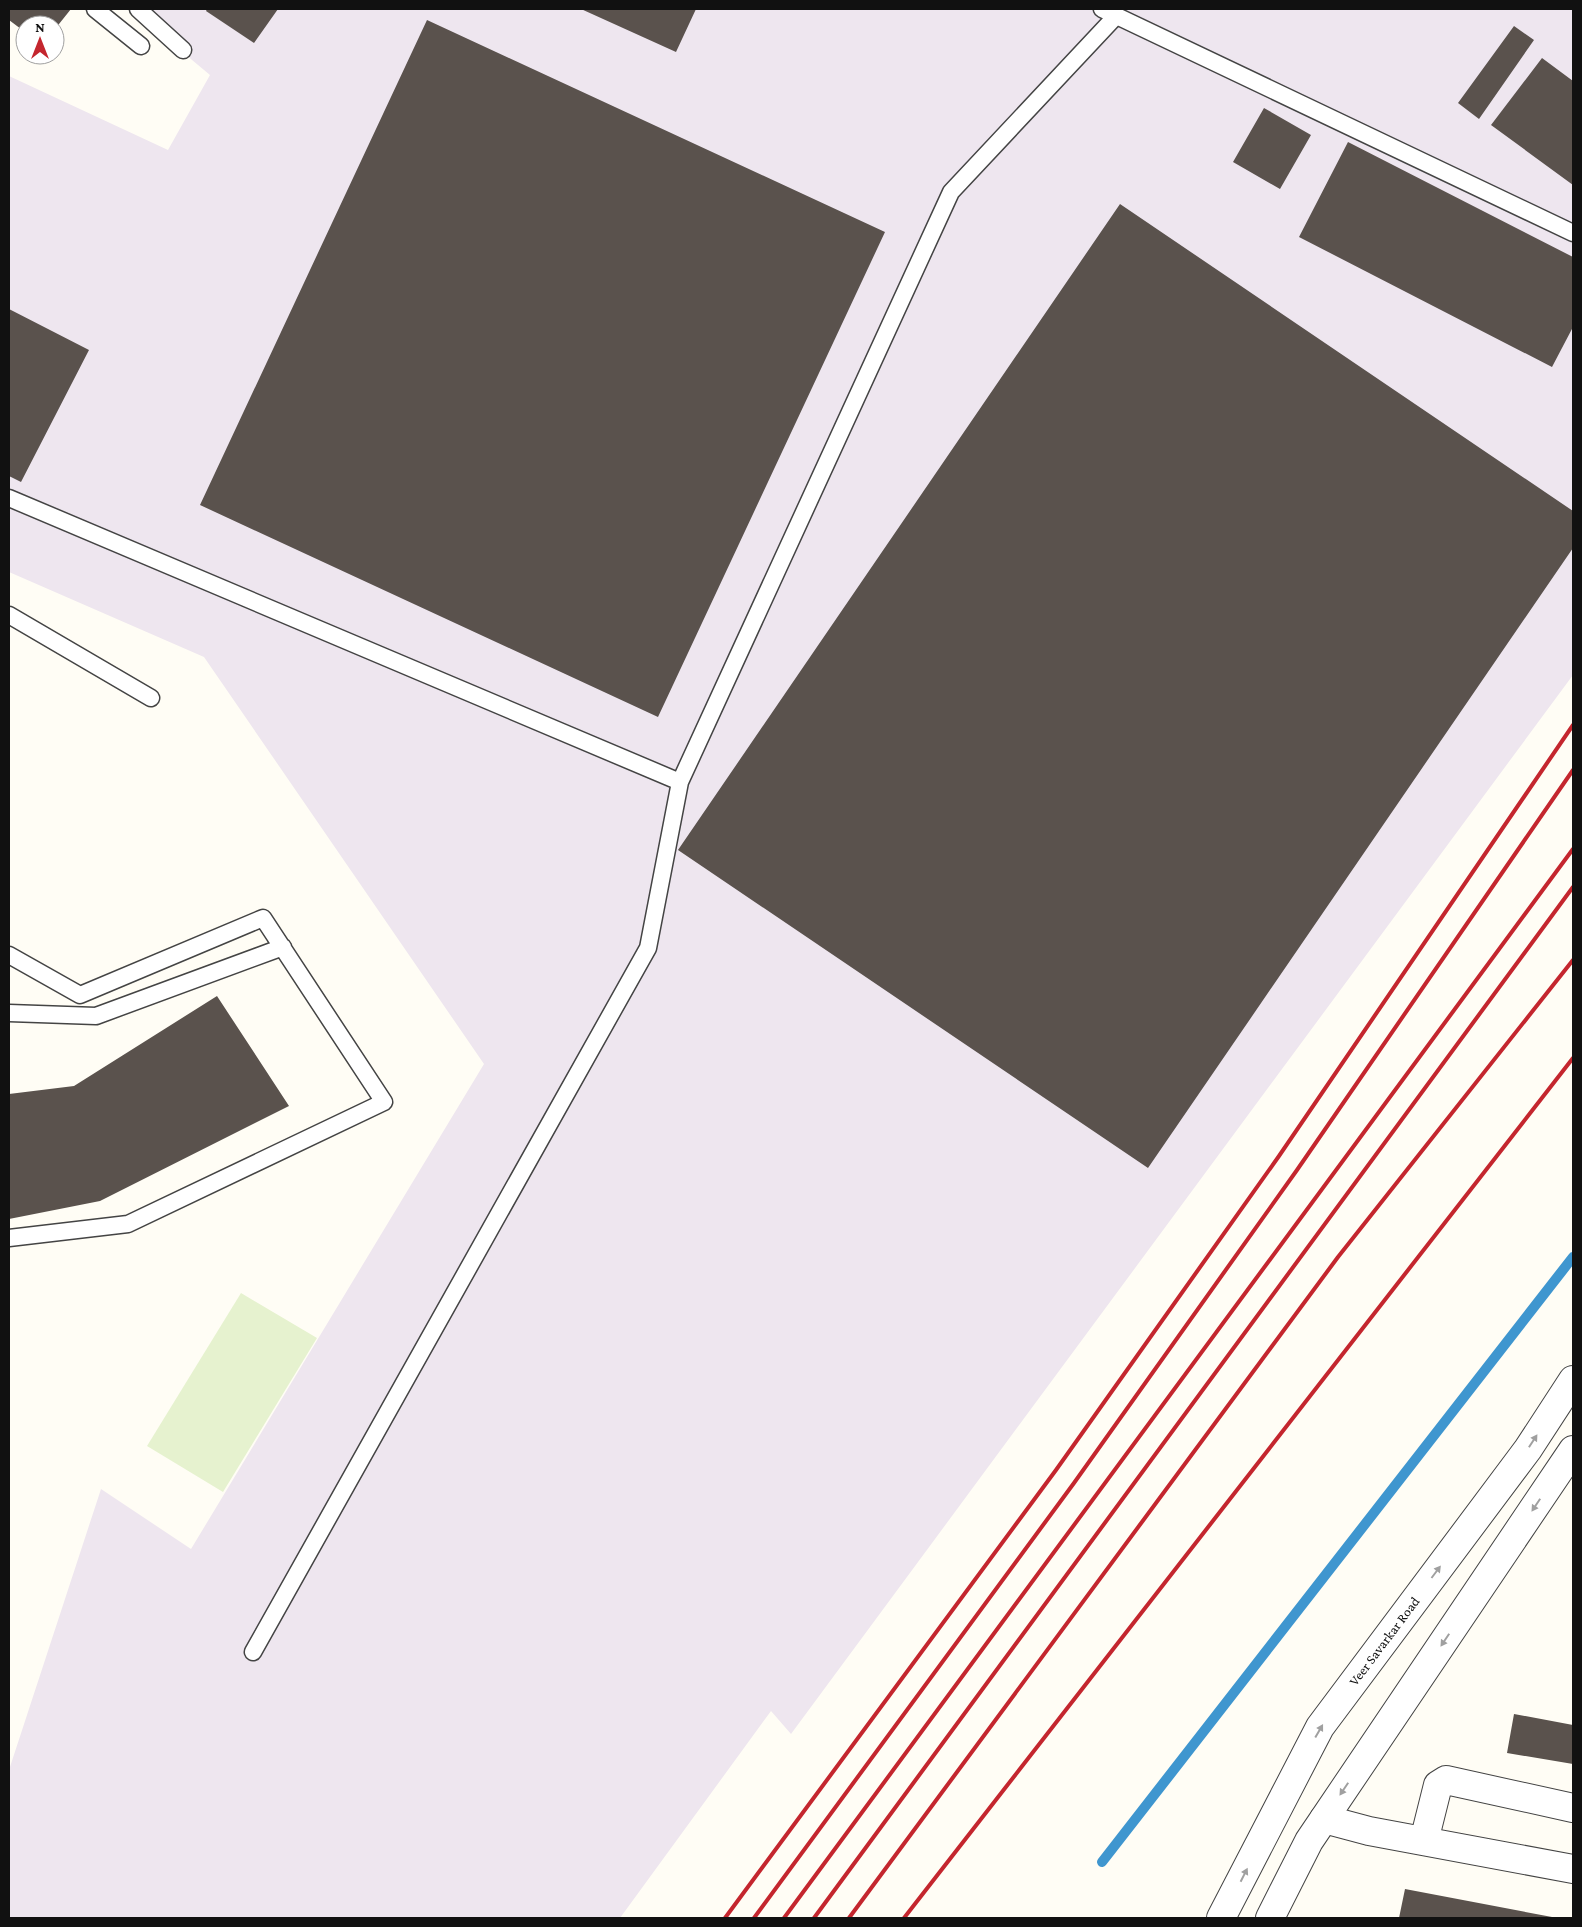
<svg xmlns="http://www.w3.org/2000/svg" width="1582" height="1927" font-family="'Crimson Pro',serif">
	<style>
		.industrial { fill: #eee6ef }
		.pitch { fill: #e6f2cf }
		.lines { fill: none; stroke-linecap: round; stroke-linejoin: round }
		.stream { stroke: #3f96cf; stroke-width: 10 }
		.building { fill: #5a524d }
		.service-casing { stroke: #444; stroke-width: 19 }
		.minor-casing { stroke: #444; stroke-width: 30 }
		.tertiary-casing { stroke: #444; stroke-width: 30 }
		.service { stroke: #fff; stroke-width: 16 }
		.minor { stroke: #fff; stroke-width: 28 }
		.tertiary { stroke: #fff; stroke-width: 28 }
		.rail { stroke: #c4262e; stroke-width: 4 }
		.oneway { fill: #a0a0a0 }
		.labels { text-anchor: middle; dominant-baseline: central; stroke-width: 5; stroke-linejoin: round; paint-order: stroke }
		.street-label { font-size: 14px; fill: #111; stroke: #fff }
	</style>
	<rect width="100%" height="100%" fill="#fffdf5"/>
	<path class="industrial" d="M131,9H1573V675L791,1734L771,1711L620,1918H9V1770L101,1489L191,1549L484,1064L204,657L9,572V76L168,150L210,75Z"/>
	<path class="pitch" d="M241,1293L317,1338L223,1492L147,1446Z"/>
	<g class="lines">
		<path class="stream" d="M1102,1862L1573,1257"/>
	</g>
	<path class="building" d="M9,9H71L55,29V25H25V32L9,20Z
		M207,9H278L254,43L206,11Z
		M581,9H696L676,52Z
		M427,20L885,232L658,717L200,505Z
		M1514,26L1534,40L1479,119L1458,103Z
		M1542,58L1573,81V185L1491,125Z
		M1264,108L1311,135L1280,189L1233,162Z
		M1348,142L1573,257V327L1552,367L1299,237Z
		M1120,204L1573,511V548L1148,1168L678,850Z
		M9,309L89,350L21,482L9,476Z
		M217,996L289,1106L100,1201L9,1219V1094L74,1086Z
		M1514,1714L1573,1725V1764L1507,1753Z
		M1405,1889L1552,1917V1918H1399Z"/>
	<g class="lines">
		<g class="service-casing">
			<path id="service" d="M95,9L141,46
				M138,9L183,50
				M1102,9L1573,233
				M9,498L680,782
				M9,615L151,698
				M9,955L80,995L263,918L384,1102L128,1224L9,1238
				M9,1013L96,1016L283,947
				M253,1652L648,948L680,782L951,192L1116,16"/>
		</g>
		<g class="minor-casing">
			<path id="minor" d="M1324,1819L1369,1831L1573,1869
				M1424,1841L1438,1785L1446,1780L1573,1808"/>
		</g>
		<g class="tertiary-casing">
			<path id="tertiary" d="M1221,1918L1320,1727L1528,1449L1573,1380
				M1270,1918L1309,1841L1573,1450"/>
		</g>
		<use href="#service" class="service"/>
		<use href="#minor" class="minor"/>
		<use href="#tertiary" class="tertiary"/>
		<path class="rail" d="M725,1918L1056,1470L1279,1156L1573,725
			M754,1918L1074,1483L1297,1170L1573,770
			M784,1918L1573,849
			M814,1918L1573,887
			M849,1918L1338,1257L1573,960
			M904,1918L1573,1058"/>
	</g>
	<defs><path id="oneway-solid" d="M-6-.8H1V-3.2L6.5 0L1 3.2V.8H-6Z" transform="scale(1.25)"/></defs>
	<g class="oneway">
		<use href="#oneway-solid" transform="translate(1533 1441) rotate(-57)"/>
		<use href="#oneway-solid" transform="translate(1536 1505) rotate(124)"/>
		<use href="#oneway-solid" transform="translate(1436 1572) rotate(-53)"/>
		<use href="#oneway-solid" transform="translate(1445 1640) rotate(124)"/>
		<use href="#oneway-solid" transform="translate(1319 1731) rotate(-60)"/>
		<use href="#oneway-solid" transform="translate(1344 1789) rotate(124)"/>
		<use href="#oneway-solid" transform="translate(1244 1875) rotate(-63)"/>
	</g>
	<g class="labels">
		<g class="street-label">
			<text transform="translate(1384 1641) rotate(-53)">Veer Savarkar Road</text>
		</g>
	</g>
	<rect width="1582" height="1927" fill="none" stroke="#111111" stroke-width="20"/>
	<g transform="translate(40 40)"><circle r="24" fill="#ffffff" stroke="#a0a0a0"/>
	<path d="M0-4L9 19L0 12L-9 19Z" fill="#c4262e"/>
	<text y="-8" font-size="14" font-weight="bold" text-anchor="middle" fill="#111111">N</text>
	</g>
</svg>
